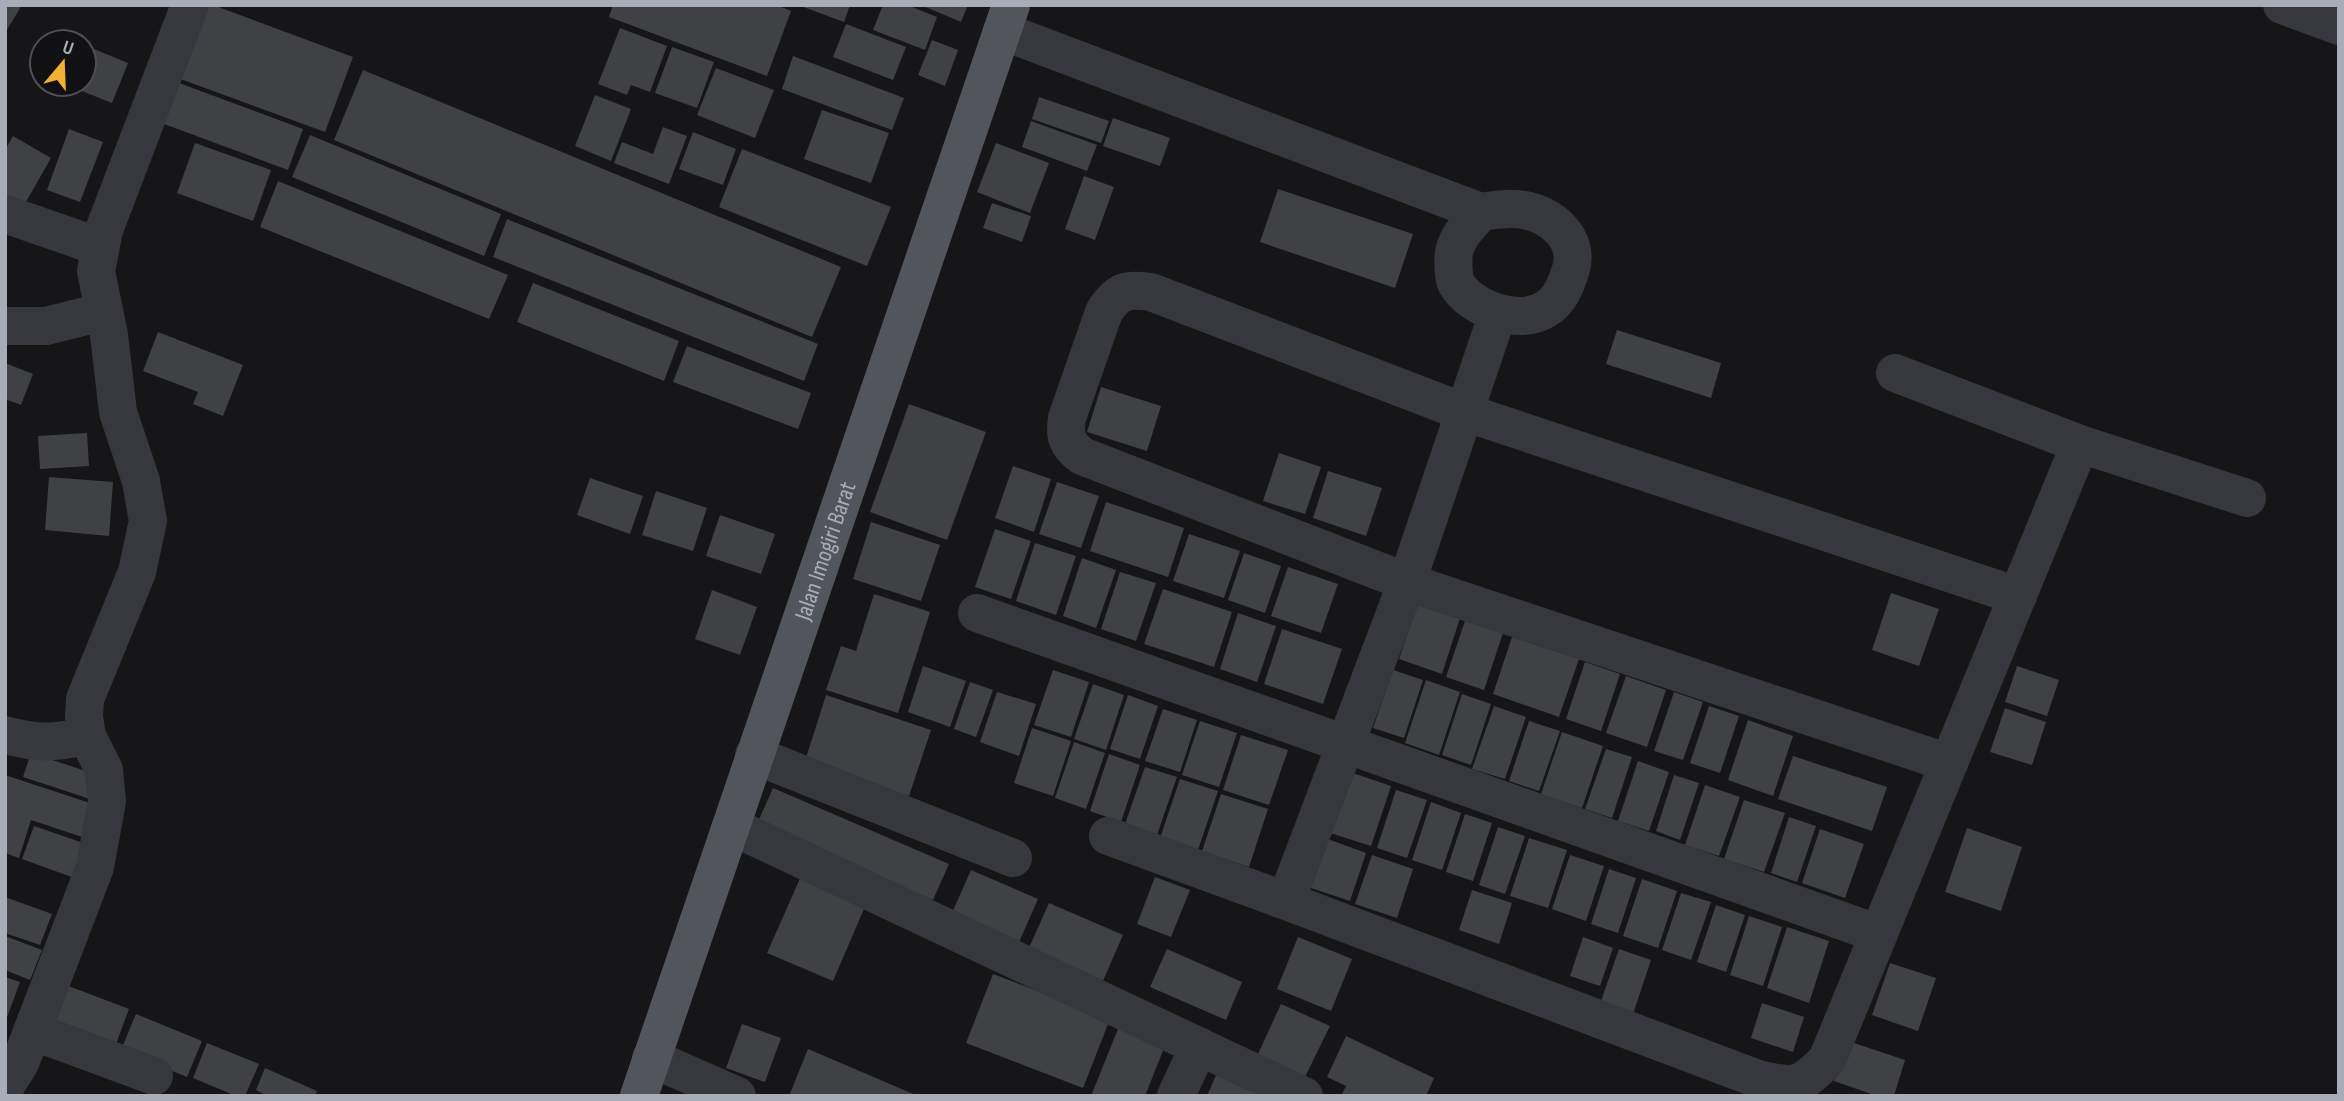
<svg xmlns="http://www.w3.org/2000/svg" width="2344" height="1101" font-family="'Sofia Sans Condensed',sans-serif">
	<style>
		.building { fill: #404145 }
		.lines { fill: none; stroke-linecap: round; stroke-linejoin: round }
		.minor { stroke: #37383d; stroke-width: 38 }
		.major { stroke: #53555c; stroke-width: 38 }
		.labels { text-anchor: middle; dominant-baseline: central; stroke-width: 7; stroke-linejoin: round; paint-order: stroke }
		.street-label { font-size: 24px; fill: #a8adb8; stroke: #111113 }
	</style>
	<rect width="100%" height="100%" fill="#161618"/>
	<path class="building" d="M5,5H22L5,33Z
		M202,5H213L353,57L325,132L175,77Z
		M613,5H777L791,11L767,76L609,17Z
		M798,5H850L844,22Z
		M883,5H907L937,17L925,50L873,30Z
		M921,5H968L961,22Z
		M846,24L906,47L893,80L833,57Z
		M620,28L667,46L650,92L631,85L627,95L598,84Z
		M932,40L958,50L945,86L918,75Z
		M84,45L128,63L112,103L64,84H84Z
		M672,47L714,62L697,108L655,93Z
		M793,56L904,98L892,130L782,89Z
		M716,68L774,90L755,138L697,115Z
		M363,70L841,267L812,337L334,140Z
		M171,80L303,129L288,170L156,121Z
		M595,95L631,109L611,161L575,146Z
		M1039,97L1109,121L1101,143L1032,119Z
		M822,110L889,133L871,183L804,159Z
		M1113,118L1170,138L1160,166L1103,146Z
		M1031,121L1097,145L1087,171L1022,147Z
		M663,127L687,136L669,184L614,163L622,142L653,154Z
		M69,129L103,142L80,202L47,190Z
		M693,132L736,149L723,185L679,169Z
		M310,135L501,214L484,256L292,177Z
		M13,136L51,158L18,216L5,209V150Z
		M195,143L271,170L253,221L177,193Z
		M996,143L1049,163L1030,213L977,192Z
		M742,149L891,207L867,266L719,207Z
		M1084,176L1114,187L1095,240L1065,229Z
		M278,181L508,275L489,319L260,227Z
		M1278,189L1413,234L1395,288L1260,242Z
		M992,203L1031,216L1022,242L983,228Z
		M507,219L818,344L804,381L493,257Z
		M533,283L679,341L664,381L517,322Z
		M1617,330L1721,363L1711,398L1606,364Z
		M158,332L243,365L223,416L193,404L198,392L143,371Z
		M687,346L811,393L798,429L673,382Z
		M5,363L33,374L21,405L5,399Z
		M1101,387L1161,406L1147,451L1087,432Z
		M909,404L986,432L947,540L870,512Z
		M87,433L89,466L40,469L38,436Z
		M1279,453L1321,467L1305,514L1263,501Z
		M1013,466L1051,479L1034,532L995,518Z
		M1328,471L1382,488L1366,536L1313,518Z
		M49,477L113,482L109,536L45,530Z
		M590,478L643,496L630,534L577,515Z
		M1057,482L1099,496L1081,548L1039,534Z
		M656,491L707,508L693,551L642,535Z
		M1106,502L1184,528L1168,577L1090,551Z
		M720,515L775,534L761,574L706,556Z
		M871,522L940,545L921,601L853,579Z
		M995,529L1031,541L1011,599L975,587Z
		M1189,534L1240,551L1224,598L1173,581Z
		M1035,543L1076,556L1056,615L1016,601Z
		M1244,553L1281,566L1265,613L1228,600Z
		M1082,558L1116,570L1096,628L1063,616Z
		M1288,567L1338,584L1321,633L1271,616Z
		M1120,572L1156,583L1136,641L1101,629Z
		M1163,589L1232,612L1214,667L1144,644Z
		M712,590L757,607L740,655L695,639Z
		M1891,593L1939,609L1919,666L1872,650Z
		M874,594L930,612L898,713L826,690L841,646L856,651Z
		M1418,603L1460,618L1442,674L1399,659Z
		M1238,613L1276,626L1257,682L1220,669Z
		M1466,618L1504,630L1484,690L1446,677Z
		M1282,629L1342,649L1323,704L1264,684Z
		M1512,637L1579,659L1559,717L1493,694Z
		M1585,662L1620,674L1601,731L1566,719Z
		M923,666L966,681L950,727L908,712Z
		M2017,666L2059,680L2047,716L2005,702Z
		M1053,670L1089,682L1071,737L1034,725Z
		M1393,670L1423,680L1404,738L1373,728Z
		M1626,676L1666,690L1647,747L1606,733Z
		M1426,680L1460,692L1439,755L1405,743Z
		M970,682L993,690L976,737L954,729Z
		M1093,684L1124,695L1106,750L1074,739Z
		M997,692L1036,704L1019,756L980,742Z
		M1674,692L1703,702L1683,760L1654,751Z
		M1462,694L1491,704L1471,765L1442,755Z
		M826,695L931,730L909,796L805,761Z
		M1128,695L1158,706L1140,759L1110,749Z
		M1494,706L1526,717L1505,779L1472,769Z
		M1709,706L1739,716L1720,773L1690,763Z
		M2005,708L2046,722L2032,765L1990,752Z
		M1163,709L1197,720L1180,772L1145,761Z
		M1748,720L1793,736L1773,796L1728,780Z
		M1200,721L1237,733L1219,787L1182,775Z
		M1529,721L1560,731L1539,791L1509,781Z
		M1032,728L1071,741L1053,796L1014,783Z
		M1562,732L1603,746L1582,808L1541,794Z
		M1241,735L1288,750L1269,805L1223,790Z
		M1074,742L1105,753L1086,809L1055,798Z
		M1606,749L1632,757L1612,818L1585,809Z
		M31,753L98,775L90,799L23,777Z
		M1109,754L1140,765L1121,822L1090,811Z
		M1793,756L1887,787L1872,831L1778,799Z
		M1638,761L1669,772L1649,831L1618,821Z
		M1145,767L1177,777L1157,835L1125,824Z
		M1347,771L1391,786L1371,846L1327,832Z
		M5,775L99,806L88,839L31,820L19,858L5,853Z
		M1674,775L1699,783L1680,840L1656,831Z
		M1180,779L1218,791L1198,850L1160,838Z
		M1705,785L1740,797L1719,856L1685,845Z
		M773,788L949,864L933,900L757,824Z
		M1396,790L1427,800L1407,858L1377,848Z
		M1221,794L1268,809L1249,867L1202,851Z
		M1744,800L1785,813L1764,872L1724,859Z
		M1431,802L1461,813L1442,870L1412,860Z
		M1465,814L1492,823L1473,881L1446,872Z
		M1789,817L1816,826L1797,882L1771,873Z
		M34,826L92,846L80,880L22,859Z
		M1498,827L1525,836L1505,894L1479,885Z
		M1967,828L2022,847L2001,911L1945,892Z
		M1820,829L1864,844L1845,898L1802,883Z
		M1325,838L1366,853L1350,901L1308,887Z
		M1529,838L1567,850L1548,908L1510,896Z
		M1372,855L1413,869L1397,918L1355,904Z
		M1570,855L1604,866L1586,921L1552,909Z
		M1609,869L1636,878L1618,933L1591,924Z
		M971,870L1038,899L1019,942L952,913Z
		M802,874L867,902L833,981L767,953Z
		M1155,877L1190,890L1171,937L1137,924Z
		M1642,879L1677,891L1658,948L1623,936Z
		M1472,890L1512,903L1499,944L1459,930Z
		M1681,893L1711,902L1691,960L1662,950Z
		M5,897L52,914L40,945L5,933Z
		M1049,903L1123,935L1102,983L1028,950Z
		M1716,905L1745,915L1726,972L1697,962Z
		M1749,916L1782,927L1763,986L1730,975Z
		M1787,927L1829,941L1809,1003L1767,988Z
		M5,936L42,950L30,980L5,970Z
		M1298,937L1352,959L1331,1011L1277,989Z
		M1583,937L1613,948L1600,986L1570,976Z
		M1167,949L1242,982L1226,1020L1150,987Z
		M1619,949L1651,960L1633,1014L1600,1004Z
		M1890,963L1936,978L1918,1031L1872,1015Z
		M993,974L1110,1019L1083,1088L966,1043Z
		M5,977L20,982L6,1020H5Z
		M66,985L129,1009L113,1052L49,1027Z
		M1762,1003L1804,1017L1793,1052L1751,1038Z
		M1281,1004L1330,1026L1305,1077L1258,1054Z
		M136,1014L202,1041L187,1077L121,1050Z
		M1122,1019L1168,1038L1145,1096H1091Z
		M742,1024L781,1038L765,1082L726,1068Z
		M1346,1036L1434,1078L1426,1096H1341L1346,1086L1327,1077Z
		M1848,1041L1905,1060L1894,1096H1877L1834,1081Z
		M207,1043L259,1064L245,1096H236L193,1078Z
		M808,1049L918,1096H789Z
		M265,1068L317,1091L315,1096H267L256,1090Z
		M1217,1073L1269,1096H1207Z"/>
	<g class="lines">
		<path class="minor" d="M2282,5L2339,26
			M1002,31L1481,212C1495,210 1509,207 1524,210C1551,215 1580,238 1571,269C1566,284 1561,300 1546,309C1520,326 1471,310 1456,283C1453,277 1453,259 1454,252C1458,235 1470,224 1481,212
			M5,214L100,247
			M5,326H46L102,312
			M1895,373L2080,444L2247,498
			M977,613L1879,934
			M5,735C38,744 53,743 87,736
			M754,755L1013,858
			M1949,763L1407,582L1082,456C1067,445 1064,436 1067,418L1104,312C1118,290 1126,289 1151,292L1464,412L2018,596
			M731,826L1304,1096
			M1108,836L1286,901L1758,1079C1795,1088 1800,1087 1827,1060L2080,444
			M1286,901L1407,582L1498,313
			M32,1031L154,1076
			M651,1058L737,1096
			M5,1087L20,1063L95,867L107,801L104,770L87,736L84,717L85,699L137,572L148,521L141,481L118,412L109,335L96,271L104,230L190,5
			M1176,1096L1199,1046"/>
		<path class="major" id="s1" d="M639,1096L1011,5"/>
	</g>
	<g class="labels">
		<g class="street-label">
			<text stroke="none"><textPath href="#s1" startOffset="576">Jalan Imogiri Barat</textPath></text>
		</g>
	</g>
	<rect width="2344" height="1101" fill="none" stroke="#a8adb8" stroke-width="14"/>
	<g transform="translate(63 63) rotate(19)"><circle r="33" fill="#111113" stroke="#4d4f55" stroke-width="2"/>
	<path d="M0-5L12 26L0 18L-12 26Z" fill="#f2b134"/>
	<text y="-10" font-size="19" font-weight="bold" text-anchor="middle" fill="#a8adb8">U</text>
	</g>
</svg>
